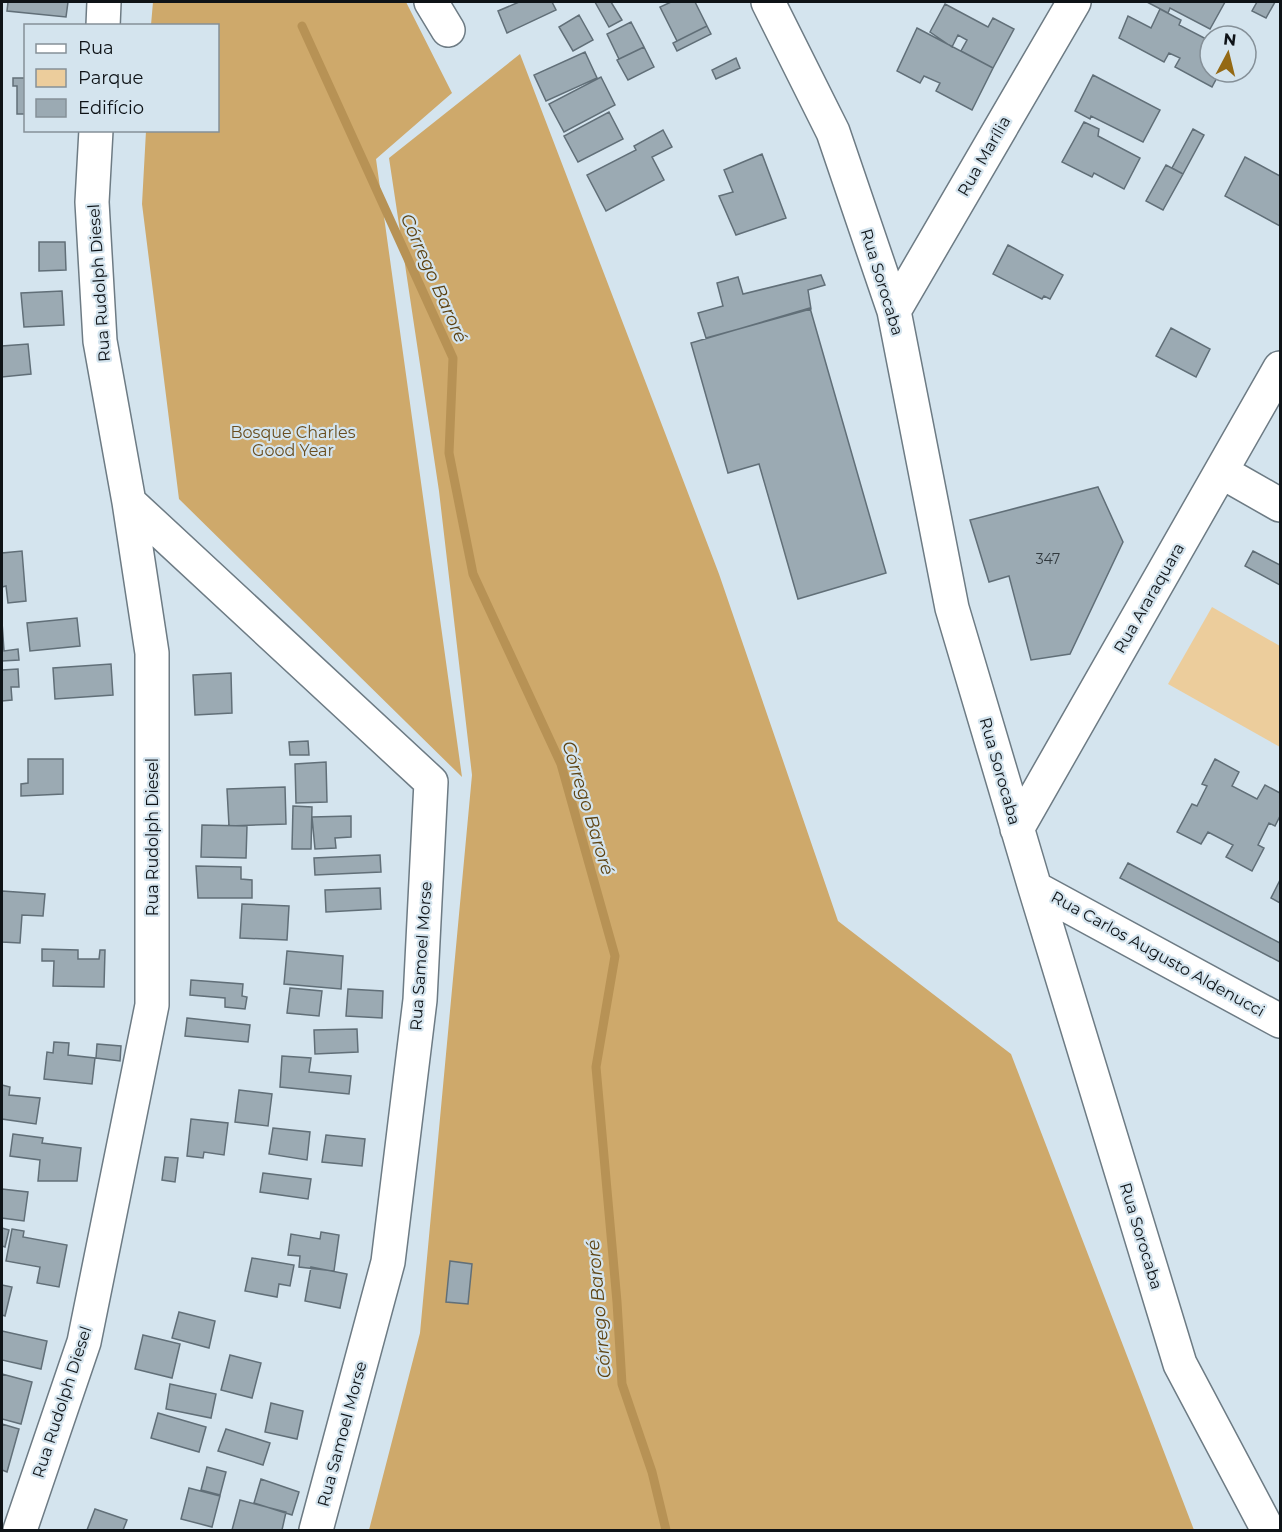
<svg xmlns="http://www.w3.org/2000/svg" width="1282" height="1532" font-family="Montserrat,sans-serif">
	<style>
		.green { fill: #eccd9c }
		.forest { fill: #cea96b }
		.lines { fill: none; stroke-linecap: round; stroke-linejoin: round }
		.stream { stroke: #b79255; stroke-width: 9 }
		.building { fill: #9baab3; stroke: #616f78; stroke-width: 1.5 }
		.minor-casing { stroke: #6d7b84; stroke-width: 36 }
		.minor { stroke: #fff; stroke-width: 33 }
		.labels { text-anchor: middle; dominant-baseline: central; stroke-width: 4.5; stroke-linejoin: round; paint-order: stroke }
		.number-label { font-size: 14px; fill: #31393e }
		.street-label { font-size: 16px; fill: #0e1317; stroke: #d4e4ee }
		.park-label { font-size: 16px; fill: #694e20; stroke: #d4e4ee }
		.water-label { font-size: 18px; font-style: italic; fill: #5c4211; stroke: #d4e4ee }
	</style>
	<rect width="100%" height="100%" fill="#d4e4ee"/>
	<path class="green" d="M1212,607L1280,646V747L1168,684Z"/>
	<path class="forest" d="M153,2H406L452,93L376,159L462,777L179,499L142,204L146,131L218,130V26L151,25Z
		M520,54L719,574L838,921L1011,1054L1194,1530H369L420,1333L472,775L439,491L389,158Z"/>
	<g class="lines">
		<path class="stream" d="M302,26L453,358L449,453L473,574L561,764L615,956L596,1067L617,1302L622,1384L652,1472L666,1530"/>
	</g>
	<path class="building" d="M8,2H68L66,17L7,11Z
		M519,2H552L556,10L507,33L498,11Z
		M595,2H611L622,20L609,27Z
		M671,2H695L707,26L677,41L660,7Z
		M1147,2H1225L1210,29L1170,8L1168,13Z
		M1257,2H1275L1266,18L1252,11Z
		M945,4L988,27L993,18L1014,29L993,68L961,51L967,40L958,35L952,47L930,32Z
		M1160,9L1181,20L1179,25L1210,41V72H1220L1212,87L1175,67L1180,58L1169,53L1164,62L1119,38L1128,16L1151,28Z
		M579,15L593,40L573,51L559,27Z
		M631,22L644,47L619,59L607,34Z
		M707,26L711,34L677,51L673,43Z
		M917,28L993,68L972,110L936,91L940,83L924,76L920,83L897,71Z
		M644,47L654,67L628,80L617,60Z
		M585,52L597,78L546,101L534,75Z
		M736,58L740,68L716,79L712,70Z
		M1093,75L1160,110L1143,142L1091,116L1090,119L1075,111Z
		M601,77L615,105L564,132L549,104Z
		M13,78H26V114H17V86H13Z
		M609,112L623,139L578,162L564,136Z
		M1084,122L1099,129L1098,136L1140,158L1124,189L1094,173L1092,177L1062,162Z
		M1193,129L1204,135L1183,174L1172,168Z
		M663,130L672,147L652,157L664,180L606,211L587,175L636,150L634,146Z
		M762,154L786,218L736,235L719,196L733,192L724,170Z
		M1245,157L1280,176V226L1225,196Z
		M1166,165L1183,174L1163,210L1146,201Z
		M39,242H65L66,270L39,271Z
		M1008,245L1063,275L1050,299L1044,296L1042,299L993,274Z
		M821,275L825,285L808,290L811,309L706,338L698,313L723,306L717,283L738,277L743,294Z
		M62,291L64,325L24,327L21,293Z
		M810,308L886,573L798,599L759,464L728,473L691,343Z
		M1171,328L1210,349L1196,377L1156,356Z
		M28,344L31,374L2,377V346Z
		M1098,487L1123,542L1070,654L1031,660L1009,576L989,582L970,520Z
		M22,551L26,601L8,603L6,586L2,587V553Z
		M1253,551L1280,565V585L1245,566Z
		M77,618L80,646L30,651L27,623Z
		M2,622L4,651L18,649L19,660L2,661Z
		M111,664L113,695L55,699L53,668Z
		M18,669L19,687H11L12,700L2,701V670Z
		M231,673L232,713L195,715L193,675Z
		M308,741L309,755H290L289,742Z
		M28,759H63V794L21,796V784L28,783Z
		M1215,759L1239,772L1232,786L1257,799L1265,785L1280,793V816L1275,826L1269,823L1258,845L1264,848L1252,871L1226,857L1233,845L1208,832L1201,844L1177,832L1192,804L1197,806L1207,786L1202,784Z
		M326,762L327,802L296,803L295,764Z
		M285,787L286,824L229,826L227,789Z
		M293,806L312,807L311,849H292Z
		M351,816V837L335,838L336,848L315,849L312,817Z
		M202,825L247,826L246,858L201,857Z
		M380,855L381,872L315,875L314,858Z
		M1128,863L1280,943V962L1120,878Z
		M196,866L241,867V879L252,880V898H198Z
		M1280,880V903L1271,898Z
		M380,888L381,909L326,912L325,890Z
		M2,891L45,894L43,916L22,915L20,943L2,942Z
		M242,904L289,906L287,940L240,938Z
		M42,949L78,950V959H99L100,950H105L104,987L53,986L54,961H42Z
		M287,951L343,956L341,989L284,984Z
		M191,980L243,984L242,996L247,997L245,1009L225,1007V998L190,995Z
		M290,988L322,991L319,1016L287,1013Z
		M348,989L383,991L382,1018L346,1016Z
		M187,1018L250,1025L248,1042L185,1036Z
		M357,1029L358,1052L315,1054L314,1030Z
		M54,1042L69,1043L68,1055L95,1058L92,1084L44,1079L47,1052L53,1053Z
		M97,1044L121,1046L120,1061L96,1058Z
		M282,1056L311,1058L309,1072L351,1076L349,1094L280,1087Z
		M2,1085L10,1087L9,1095L40,1098L36,1124L2,1119Z
		M239,1090L272,1094L268,1126L235,1122Z
		M191,1119L228,1123L224,1155L204,1152L203,1158L187,1156Z
		M273,1128L310,1132L307,1160L269,1154Z
		M13,1134L43,1138L42,1143L81,1148L77,1181H38L40,1160L10,1156Z
		M326,1135L365,1139L362,1166L322,1162Z
		M165,1157L178,1158L175,1182L162,1180Z
		M263,1173L311,1179L308,1199L260,1192Z
		M2,1189L28,1192L24,1221L2,1218Z
		M2,1228L9,1230L5,1247L2,1246Z
		M12,1229L24,1231L23,1237L67,1245L59,1287L37,1283L40,1267L6,1261Z
		M321,1232L339,1235L334,1271L299,1267L300,1256L288,1255L291,1234L320,1239Z
		M252,1258L294,1265L290,1286L279,1284L277,1297L245,1291Z
		M450,1261L472,1264L468,1304L446,1302Z
		M311,1267L347,1274L340,1308L305,1301Z
		M2,1285L12,1287L5,1316L2,1315Z
		M179,1312L215,1321L209,1348L172,1338Z
		M2,1331L47,1341L41,1369L2,1360Z
		M143,1335L180,1344L172,1378L135,1369Z
		M230,1355L261,1363L252,1398L221,1390Z
		M2,1374L32,1382L21,1424L2,1419Z
		M170,1384L216,1394L211,1418L166,1409Z
		M271,1403L303,1411L297,1439L265,1432Z
		M158,1413L206,1427L199,1452L151,1438Z
		M2,1424L19,1429L7,1472L2,1470Z
		M226,1429L270,1443L263,1465L218,1451Z
		M207,1467L226,1472L220,1495L201,1490Z
		M261,1479L299,1492L292,1515L254,1503Z
		M189,1488L220,1496L212,1527L181,1519Z
		M240,1500L286,1512L282,1530H232Z
		M95,1509L127,1520L123,1530H87Z"/>
	<g class="lines">
		<g class="minor-casing">
			<path id="minor" d="M431,2L448,30
				M768,2L833,132L894,311L952,608L1035,888L1180,1364L1268,1530
				M103,26L104,2
				M894,311L1074,2
				M1222,472L1280,505
				M129,502L431,782L420,1000L388,1262L316,1530
				M1017,829L1280,368
				M1035,888L1280,1021
				M20,1530L84,1342L152,1005V653L129,502L100,341L92,202L96,130"/>
		</g>
		<use href="#minor" class="minor"/>
	</g>
	<g class="labels">
		<g class="number-label">
			<text x="1048" y="559">347</text>
		</g>
		<g class="street-label">
			<text transform="translate(984 156) rotate(-60)">Rua Marília</text>
			<text transform="translate(882 282) rotate(73)">Rua Sorocaba</text>
			<text transform="translate(99 283) rotate(-94)">Rua Rudolph Diesel</text>
			<text transform="translate(1149 598) rotate(-60)">Rua Araraquara</text>
			<text transform="translate(1000 771) rotate(74)">Rua Sorocaba</text>
			<text transform="translate(152 837) rotate(-90)">Rua Rudolph Diesel</text>
			<text transform="translate(1158 954) rotate(29)">Rua Carlos Augusto Aldenucci</text>
			<text transform="translate(421 956) rotate(-86)">Rua Samoel Morse</text>
			<text transform="translate(1141 1236) rotate(73)">Rua Sorocaba</text>
			<text transform="translate(62 1402) rotate(-72)">Rua Rudolph Diesel</text>
			<text transform="translate(342 1434) rotate(-75)">Rua Samoel Morse</text>
		</g>
		<g class="park-label">
			<text x="293" y="432">Bosque Charles<tspan x="293" dy="18">Good Year</tspan></text>
		</g>
		<g class="water-label">
			<text transform="translate(434 278) rotate(66)">Córrego Baroré</text>
			<text transform="translate(588 808) rotate(73)">Córrego Baroré</text>
			<text transform="translate(599 1309) rotate(-95)">Córrego Baroré</text>
		</g>
	</g>
	<rect width="1282" height="1532" fill="none" stroke="#0e1317" stroke-width="6"/>
	<rect x="24" y="24" width="195" height="108" fill="#d4e4ee" stroke="#859098" stroke-width="1.5"/>
	<rect x="36" y="44" width="30" height="9" fill="#ffffff" stroke="#859098" stroke-width="1.5"/>
	<text x="78" y="54" font-size="18" fill="#0e1317">Rua</text>
	<rect x="36" y="69" width="30" height="18" fill="#eccd9c" stroke="#859098" stroke-width="1.5"/>
	<text x="78" y="84" font-size="18" fill="#0e1317">Parque</text>
	<rect x="36" y="99" width="30" height="18" fill="#9baab3" stroke="#859098" stroke-width="1.5"/>
	<text x="78" y="114" font-size="18" fill="#0e1317">Edifício</text>
	<g transform="translate(1228 54) rotate(7)"><circle r="28" fill="#d4e4ee" stroke="#859098" stroke-width="1.5"/>
	<path d="M0-4.5L10 22L0 15L-10 22Z" fill="#946914"/>
	<text y="-9" font-size="16" font-weight="bold" text-anchor="middle" fill="#0e1317">N</text>
	</g>
</svg>
